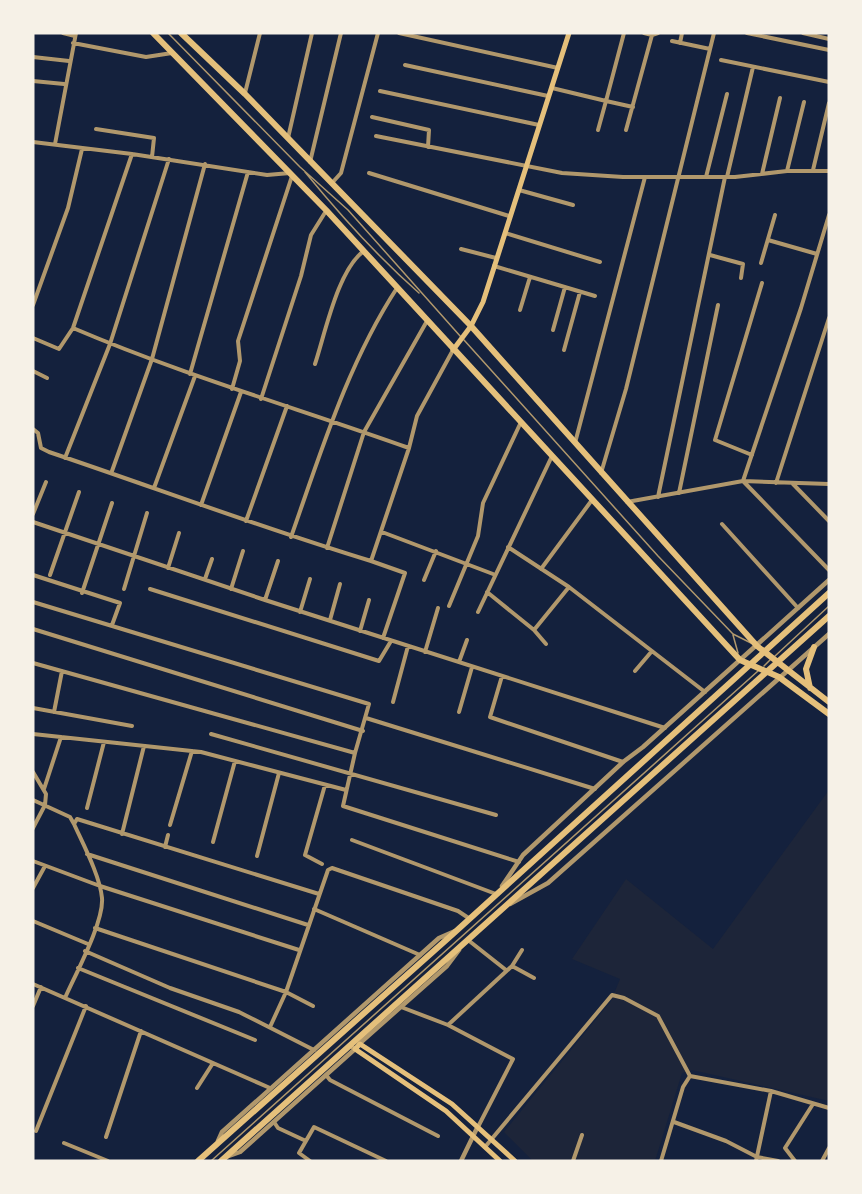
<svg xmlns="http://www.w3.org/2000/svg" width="862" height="1194" font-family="'Times New Roman',serif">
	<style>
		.green { fill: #1d2539 }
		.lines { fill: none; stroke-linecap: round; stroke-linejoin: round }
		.service { stroke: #b1986c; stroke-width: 1.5 }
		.minor { stroke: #b1986c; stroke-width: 4 }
		.tertiary { stroke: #b1986c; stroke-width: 4.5 }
		.secondary { stroke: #e5c07b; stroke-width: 5 }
		.primary { stroke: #e5c07b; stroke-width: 6 }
	</style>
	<rect width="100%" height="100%" fill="#14213d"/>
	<path class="green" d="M829,790V1101L692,1070L682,1073L655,1161H533L504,1132L611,1001L620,979L572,959L626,879L713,949Z"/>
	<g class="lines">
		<path class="service" d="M168,33L300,167L348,210L461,337
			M305,172C340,215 377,256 419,293
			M464,340L658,556L733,634L751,643
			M733,635L738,653
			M775,656L829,606
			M764,666L771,659
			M211,1161L758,671"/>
		<path class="minor" d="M63,33L75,36
			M399,33L558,68
			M747,33L829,50
			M803,33L829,39
			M652,35L658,33
			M672,41L710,49
			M73,43L146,57L172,53
			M680,43L682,33
			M33,57L69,61
			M721,60L829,82
			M405,65L548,96
			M33,81L64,84
			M552,88L606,101L624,33
			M380,91L539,125
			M245,93L260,33
			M372,117L429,130L428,147
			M96,129L154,138L152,157
			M598,130L606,101L633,107
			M626,130L652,35L644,33
			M376,136L562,173L623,177H735L787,171H829
			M288,138L312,33
			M33,142L132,154L267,175L290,173
			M55,144L76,33
			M310,162L341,33
			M813,170L829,103
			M787,171L804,102
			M369,173L509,216
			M762,174L780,98
			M706,177L727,94
			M727,177L753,67
			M332,183L341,173L378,33
			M519,190L573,205
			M829,215L801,308L743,481L829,570
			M505,233L600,262
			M768,240L817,254
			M461,249L496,258
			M710,255L743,264L741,278
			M761,263L775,215
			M494,266L595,296
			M33,305L68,208L82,149
			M520,310L530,277
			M73,328C183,375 297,408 409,448L417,416L453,350
			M553,330L565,287
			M33,338L59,349L73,328L132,154
			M564,350L580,292
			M315,364C325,334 338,269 364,251
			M33,371L47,378
			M190,374L248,172
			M232,389L240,361L238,341L292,176
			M261,399L301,276L311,235L326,211
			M33,429L38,433L41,448L49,452C156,488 262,528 371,561L409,448
			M575,443L645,177
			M752,455L715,440L762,283
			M65,458L110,344L169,159
			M112,471L152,359L205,164
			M601,473L626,389L714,33
			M776,483L829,318
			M793,484L829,521
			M154,488L195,376
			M679,493L718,305
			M658,497L725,177
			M627,502L743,481L829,484
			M201,505L241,392
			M33,514L46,482
			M246,521L287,406
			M33,522L265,600L665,728
			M722,524L798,608
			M382,532L493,574
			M291,537C321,452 348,363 397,288
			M508,547L569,587L705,692
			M327,548L364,432L427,321
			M371,561L405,573L383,638
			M168,568L179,533
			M541,569L592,500
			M33,575L120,603L112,625
			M50,575L79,492
			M205,579L212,559
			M424,580L436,551
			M124,589L147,513
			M150,589L379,661L391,641
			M231,589L243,551
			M487,592L534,630L546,644
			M82,593L112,503
			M265,600L278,561
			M33,602L369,704L355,753L33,663
			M449,606L478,536L483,503L521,422
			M300,612L310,579
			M478,612L552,456
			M330,620L340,584
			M33,629L363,731
			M534,630L569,587
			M360,631L369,600
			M425,652L438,608
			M459,662L467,640
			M635,671L652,651
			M502,676L490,717L623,762
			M393,702L408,646
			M33,708L132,726
			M54,712L62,671
			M459,712L472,667
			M366,718L595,789
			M33,734L201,752L346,790
			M211,734L496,815
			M355,753L343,806L519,862
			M33,772L46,794L45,805
			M44,789L61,737
			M33,800L70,817L74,824L77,819L319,894
			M87,808L104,742
			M170,825L192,751
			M33,828L45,805
			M122,834L144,746
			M352,840L496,894
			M213,842L235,761
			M165,847L168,835
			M87,854L308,925
			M257,856L279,773
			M33,861L100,886L299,950
			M322,864L305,855L325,785
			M33,888L45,866
			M314,909L420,955
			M33,921L88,944
			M95,928L286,992L313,1006
			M468,940L506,970
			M85,951L170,988L239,1012L314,1050
			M512,966L534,978
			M78,968L255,1040
			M33,984L270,1088
			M65,998C75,975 104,922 102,898C100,876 83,844 74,824
			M33,1006L41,987
			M401,1007L448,1025L513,1059L479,1125
			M448,1025L512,966L522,950
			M270,1027L286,992L328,870L332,868L458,911L470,919
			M326,1075L330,1080L438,1136
			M197,1088L213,1063
			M274,1122L278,1128L306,1141
			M674,1122L726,1141L757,1157L778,1161
			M36,1131L86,1006
			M106,1137L141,1031
			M64,1143L108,1161
			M485,1147L612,995L624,998L658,1016L690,1076
			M310,1161L299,1153L314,1127L386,1161
			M573,1161L582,1135
			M661,1161L683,1087L690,1076L771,1091L829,1108
			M756,1161L771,1091
			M795,1161L785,1148L813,1104
			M822,1161L829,1148"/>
		<path class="tertiary" d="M502,886L523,855L623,762L643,747L829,580
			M510,904L548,883L829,634
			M359,1044L447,966L459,950
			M218,1141L222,1132L420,955L439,938L455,931
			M226,1157L240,1152L355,1049L352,1047
			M461,1161L478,1126"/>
		<path class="secondary" d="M453,350L471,326L483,302L569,33
			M500,1161L446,1111L355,1049L360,1044L452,1104L515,1161"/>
		<path class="primary" d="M153,33L326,210L740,660L779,677L829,714
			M181,33L245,94L471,326L757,646L829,702
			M810,688L806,669L814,647
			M198,1161L454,933L829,593
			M221,1161L829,616"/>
	</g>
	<rect width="862" height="1194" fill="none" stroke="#f6f1e7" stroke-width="69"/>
</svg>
